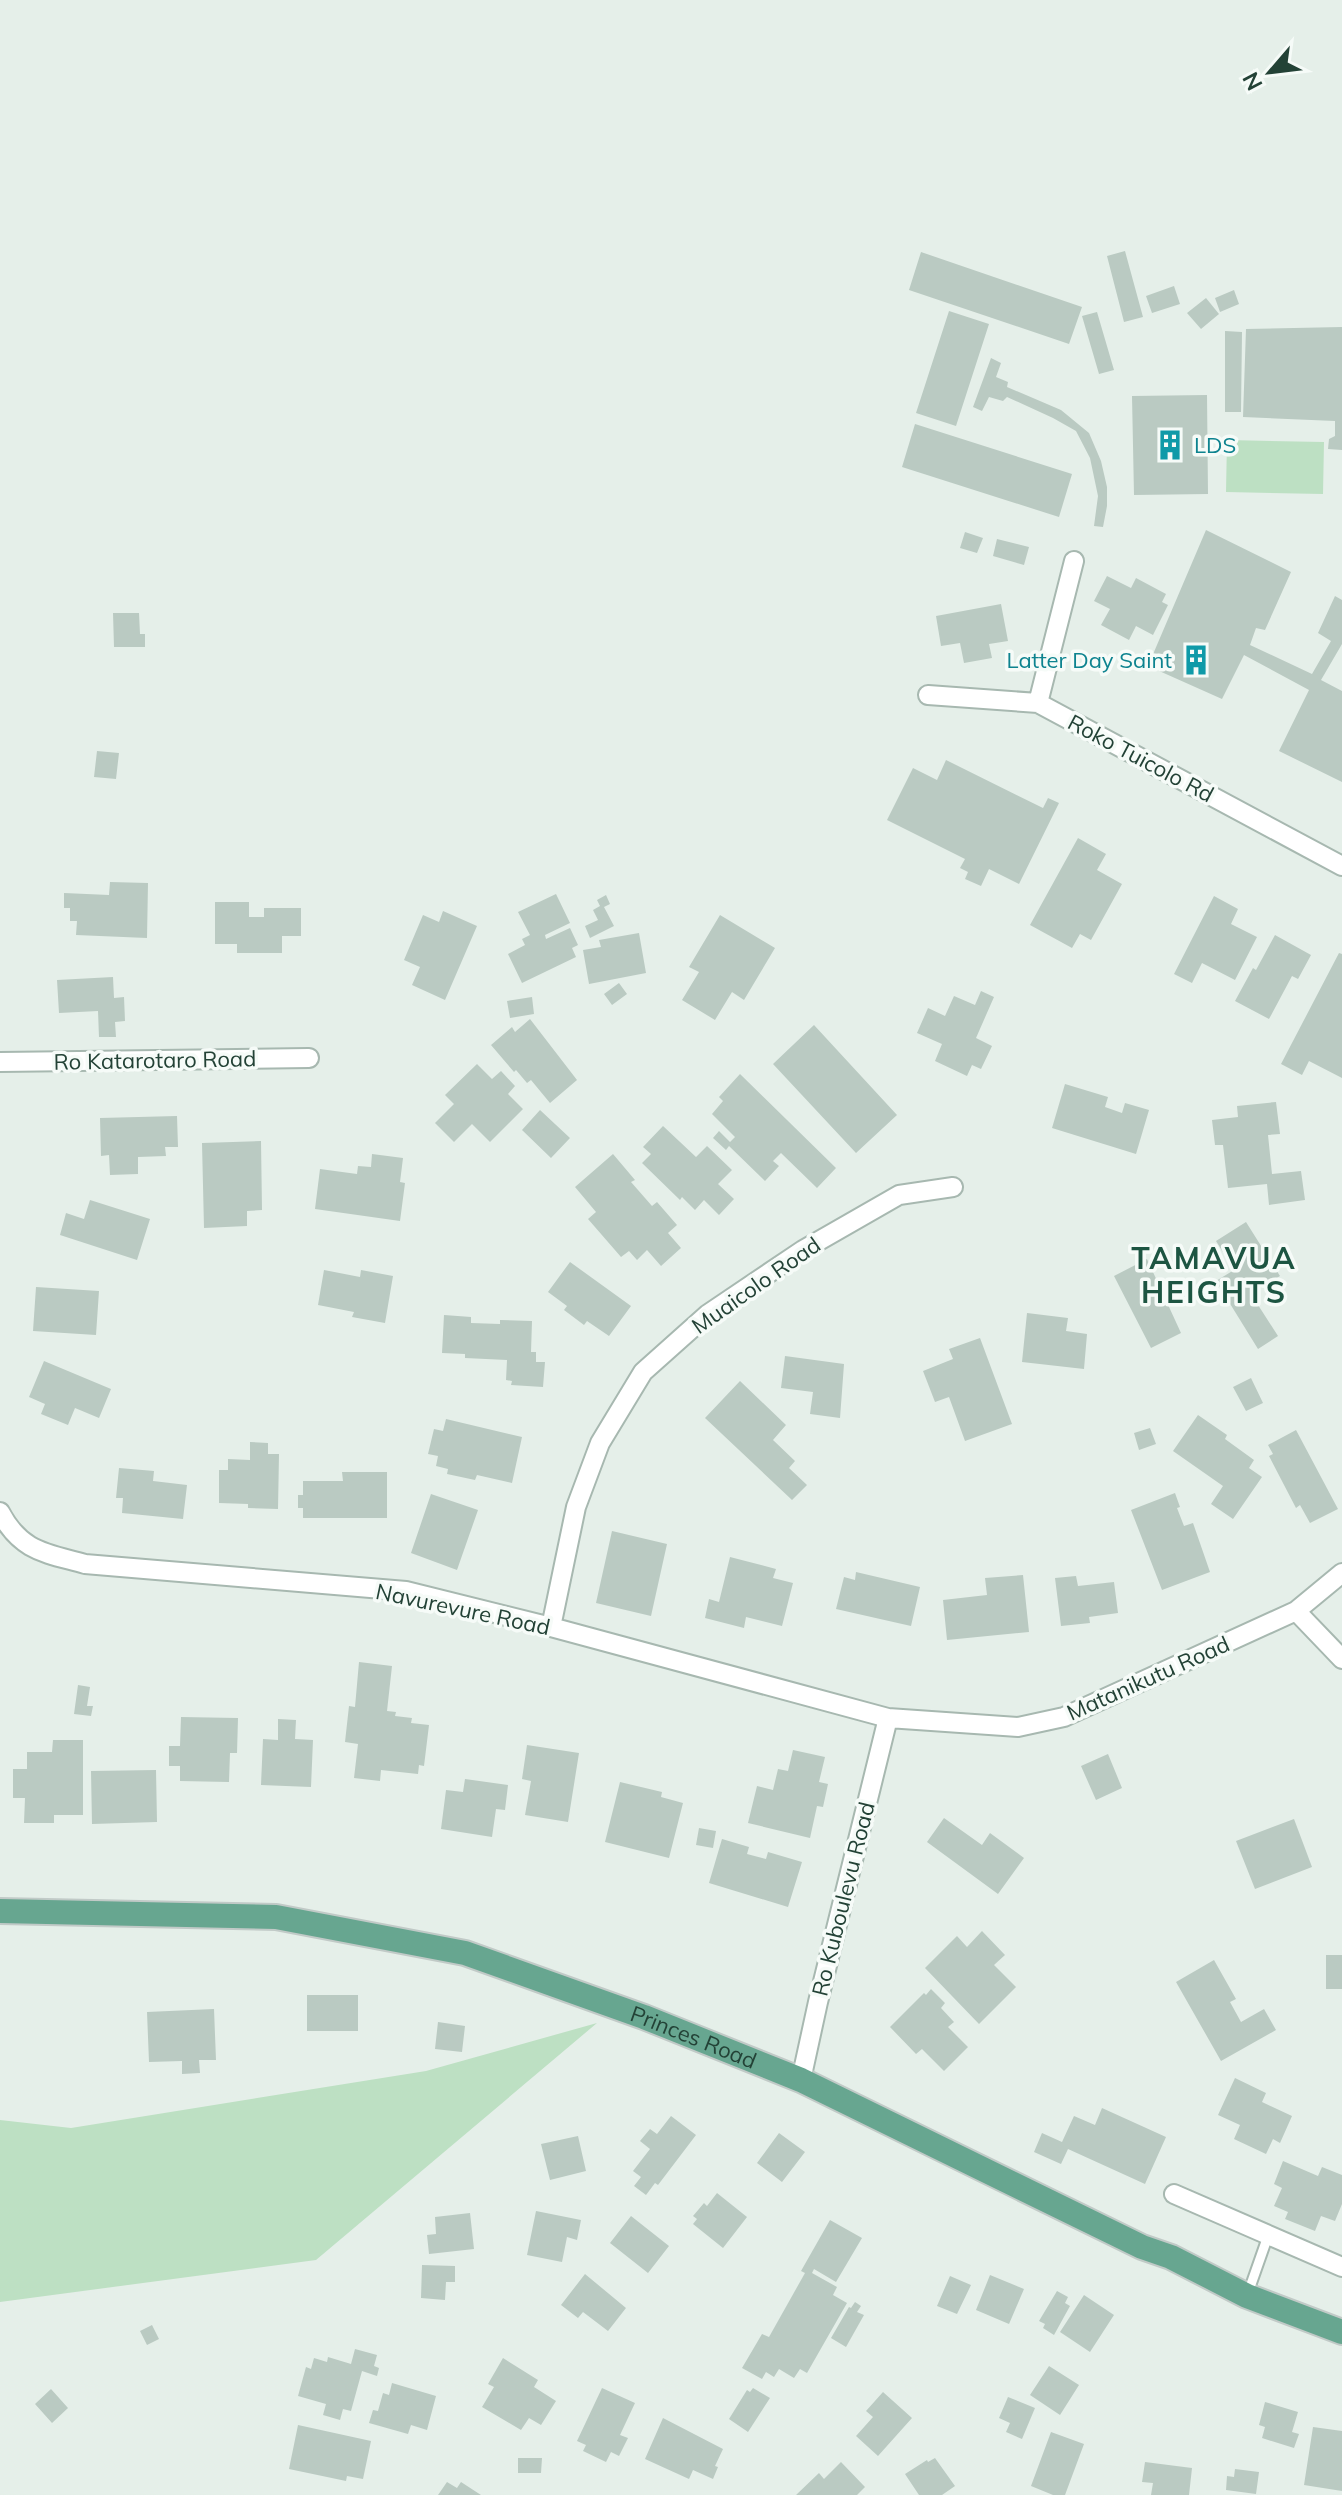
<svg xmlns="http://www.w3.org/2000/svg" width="1342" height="2495" font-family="Mulish,sans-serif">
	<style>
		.green { fill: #bde0c3 }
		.building { fill: #bacac2 }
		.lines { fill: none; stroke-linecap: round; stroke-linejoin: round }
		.lane-casing { stroke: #a7b8b0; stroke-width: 13 }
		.street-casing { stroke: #a7b8b0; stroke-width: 22 }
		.primary-casing { stroke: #c1cac7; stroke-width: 28 }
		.lane { stroke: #fff; stroke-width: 9 }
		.street { stroke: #fff; stroke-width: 18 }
		.primary { stroke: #67a690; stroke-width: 24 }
		.labels { text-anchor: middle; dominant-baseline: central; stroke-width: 7; stroke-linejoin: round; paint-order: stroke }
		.culture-label { font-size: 22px; fill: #0d838f; stroke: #f6fbf8; text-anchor: start }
		.street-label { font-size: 22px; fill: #234236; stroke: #f6fbf8 }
		.district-label { font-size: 30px; font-weight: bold; letter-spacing: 2px; fill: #1d5542; stroke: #f6fbf8 }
	</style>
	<rect width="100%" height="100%" fill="#e5efe9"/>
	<path class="green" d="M1227,440L1324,442L1323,494L1226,492Z
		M597,2023L316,2260L0,2302V2120L71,2128L426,2071Z"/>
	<path class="building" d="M1125,251L1143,317L1124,322L1107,256Z
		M921,252L1082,307L1069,344L909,290Z
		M1174,286L1180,304L1152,313L1146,296Z
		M1234,290L1239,304L1220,312L1215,298Z
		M1206,298L1219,314L1201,329L1187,313Z
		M949,311L989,324L956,426L916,413Z
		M1097,312L1114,370L1099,374L1082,316Z
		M1342,327V450L1328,449L1329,439L1335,436V421L1243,417L1246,329Z
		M1225,331L1242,332L1241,412H1225Z
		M991,358L1001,363L996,377L1008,382L1007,387L1061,410L1089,433L1101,461L1107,487V506L1103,527L1094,526L1098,496L1090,458L1076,431L1053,418L1007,397L1003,401L989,397L982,411L973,407Z
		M1207,395L1208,494L1134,495L1132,396Z
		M915,424L1072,474L1059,517L902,467Z
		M1206,530L1291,572L1265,630L1256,628L1250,645L1312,674L1331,641L1318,633L1335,596L1342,600V644L1321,680L1342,691V782L1279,751L1309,690L1244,655L1222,699L1148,666Z
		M965,532L983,538L977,553L960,548Z
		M997,539L1029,547L1024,565L993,556Z
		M1107,576L1131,588L1136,578L1166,594L1162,602L1168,605L1153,635L1136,626L1129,640L1101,625L1110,609L1094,601Z
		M1001,604L1008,641L989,644L992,658L964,663L960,643L941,646L936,616Z
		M113,613H139L140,634H145V647H114Z
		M97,751L119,753L116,779L94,777Z
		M946,760L1043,808L1048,798L1059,803L1019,884L989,869L981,886L965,879L968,872L960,868L965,859L887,820L913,768L937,780Z
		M1078,838L1106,854L1097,870L1122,884L1091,940L1080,934L1072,948L1030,925Z
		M110,882L148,883L147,938L76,935L77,921H70V908H64V893L109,895Z
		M556,894L570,923L545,935L546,939L570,928L578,945L572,948L576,957L522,983L508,954L525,945L522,939L530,935L518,912Z
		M606,895L610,904L604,907L614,926L590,938L585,926L598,920L593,910L600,906L597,900Z
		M1214,896L1238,909L1231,924L1257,937L1235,980L1202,963L1192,983L1174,974Z
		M215,902H249V917H264V908H301V936H282V953H237V944H215Z
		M443,911L477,926L445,1000L412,985L420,967L404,960L423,915L439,922Z
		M720,915L775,948L744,1000L732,992L715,1020L682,1000L699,972L689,967Z
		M639,933L646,973L589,984L583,950L601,947L599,940Z
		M1275,935L1311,955L1298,979L1292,976L1269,1019L1235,1001L1253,968L1256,970Z
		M1339,953L1342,954V1078L1309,1061L1302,1075L1281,1064Z
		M113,977L114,998L124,997L125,1021L115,1022L116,1037H99L98,1011L59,1013L57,980Z
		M619,983L627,994L612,1005L604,994Z
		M981,991L994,997L976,1038L992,1046L981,1069L972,1065L967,1076L935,1061L942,1044L917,1033L928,1008L945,1016L954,996L975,1005Z
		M532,997L534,1014L510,1018L507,1001Z
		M530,1019L577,1080L550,1103L531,1080L527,1083L516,1070L514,1072L491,1045L512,1027L515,1032Z
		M814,1025L897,1115L856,1153L773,1064Z
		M477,1064L492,1079L501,1071L515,1086L508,1094L523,1109L490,1142L472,1124L454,1142L435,1123L454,1104L445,1095Z
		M740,1074L836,1168L817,1188L781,1153L773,1161L779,1166L765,1181L729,1146L726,1150L713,1138L719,1131L730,1142L735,1137L712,1114L723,1101L719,1097Z
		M1065,1084L1108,1097L1105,1107L1122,1113L1125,1103L1149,1110L1136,1154L1052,1128Z
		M1276,1102L1280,1134L1268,1135L1272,1174L1301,1171L1305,1200L1269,1205L1267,1184L1228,1188L1223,1145H1215L1212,1120L1238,1117L1237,1106Z
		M540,1110L570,1138L551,1158L522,1130Z
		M177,1116L178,1147H165L166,1156L138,1157V1174L110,1175L109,1155L101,1156L100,1118Z
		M663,1126L696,1157L707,1146L732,1170L718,1184L734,1199L719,1215L704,1200L695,1210L682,1197L680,1200L642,1163L651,1154L643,1147Z
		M261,1141L262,1210L247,1211V1226L204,1228L202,1143Z
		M372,1154L403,1158L400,1182L405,1183L400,1221L315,1209L320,1169L357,1174L358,1166L371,1167Z
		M613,1154L635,1180L631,1182L652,1206L657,1202L677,1225L668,1233L681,1248L661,1266L647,1250L637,1260L629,1251L621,1257L588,1219L596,1212L575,1187Z
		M90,1200L150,1219L137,1260L60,1235L66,1213L84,1219Z
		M1246,1222L1280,1276L1251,1294L1278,1336L1258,1349L1216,1281L1234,1270L1216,1241Z
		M1147,1259L1181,1333L1151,1348L1114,1276Z
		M570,1262L631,1306L609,1336L587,1321L584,1325L564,1310L567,1306L548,1292Z
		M324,1270L360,1277L361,1270L393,1276L385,1323L352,1317L354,1312L318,1305Z
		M36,1287L99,1291L96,1335L33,1331Z
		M1027,1313L1068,1318L1066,1331L1087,1334L1084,1369L1022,1362Z
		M444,1315L471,1317V1323L500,1324V1320L532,1321L531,1352H536V1362H545L543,1387L511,1385L512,1381L506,1380L507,1360L465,1358V1354L442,1353Z
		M980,1338L1012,1424L965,1441L949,1397L935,1402L923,1371L953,1359L949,1349Z
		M785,1356L844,1364L840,1418L810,1414L813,1392L781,1388Z
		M44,1361L111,1389L99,1418L75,1408L68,1425L41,1414L45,1404L29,1397Z
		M1251,1378L1263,1403L1246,1411L1233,1387Z
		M740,1381L786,1425L773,1440L795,1461L789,1468L807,1485L792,1500L705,1418Z
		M1198,1415L1227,1435L1225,1439L1254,1460L1249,1468L1262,1477L1233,1519L1211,1504L1223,1486L1173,1451Z
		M446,1419L522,1437L512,1483L477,1475L475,1480L447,1474L448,1469L436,1466L438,1456L428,1454L434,1429L443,1431Z
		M1150,1428L1156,1444L1139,1450L1134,1433Z
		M1296,1430L1338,1509L1310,1523L1300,1505L1296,1508L1269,1456L1273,1454L1268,1445Z
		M250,1442L268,1443V1454H279L278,1509L248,1508V1504L219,1503V1470H228V1459L250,1460Z
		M119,1468L154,1471L153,1481L187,1485L183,1519L122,1513L123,1498H116Z
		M342,1472H387V1518H303V1508H298V1495H303V1481H343Z
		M1175,1493L1180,1507L1177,1508L1184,1526L1193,1523L1210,1572L1162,1590L1131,1510Z
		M431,1494L478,1510L457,1570L411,1553Z
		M612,1531L667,1544L651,1616L596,1603Z
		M730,1557L776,1569L773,1578L793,1583L782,1626L746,1617L744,1628L705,1618L709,1599L719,1602Z
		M856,1572L920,1587L911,1626L836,1609L844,1577L855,1580Z
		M1023,1575L1029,1632L947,1640L943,1600L987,1595L985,1578Z
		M1076,1576L1078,1586L1114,1582L1118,1613L1089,1617L1090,1623L1061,1626L1055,1578Z
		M359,1662L392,1666L387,1711L396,1712L395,1716L412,1718L411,1723L429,1725L424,1766L419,1765L418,1774L381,1770L380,1781L354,1778L358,1744L345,1742L349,1706L355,1707Z
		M78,1685L90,1687L87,1706H93L91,1716L74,1714Z
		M181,1717L238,1718L237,1753H230L229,1782L180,1781V1766H169V1746H180Z
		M278,1719L296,1720L295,1739L313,1740L311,1787L261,1785L263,1739L278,1740Z
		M53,1740H83V1815H54V1823H24L25,1798H13V1769H27V1752H52Z
		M527,1745L579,1753L568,1822L525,1815L531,1781L522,1779Z
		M793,1750L825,1757L819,1782L828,1784L823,1807L817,1806L810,1838L748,1823L757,1786L773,1790L778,1769L788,1771Z
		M1108,1754L1122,1788L1096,1800L1081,1766Z
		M156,1770L157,1822L92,1824L91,1771Z
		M465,1779L508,1785L505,1810L496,1809L492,1837L441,1829L446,1790L463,1792Z
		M620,1782L662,1792L661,1797L683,1803L669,1858L605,1842Z
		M944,1818L982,1845L990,1833L1024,1858L998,1894L927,1842Z
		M1294,1819L1312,1867L1255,1889L1236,1841Z
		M699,1828L716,1831L713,1848L696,1845Z
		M722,1839L749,1847L747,1854L766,1859L768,1852L802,1862L788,1907L709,1883Z
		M982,1931L1005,1955L994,1965L1016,1987L979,2024L925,1968L957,1936L967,1947Z
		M1326,1955H1342V1989H1326Z
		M1214,1960L1236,1999L1230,2002L1241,2022L1264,2009L1276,2030L1221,2061L1176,1982Z
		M931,1989L945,2003L941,2008L954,2022L948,2027L968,2047L944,2071L922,2049L916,2054L890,2027L924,1993L926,1995Z
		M307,1995H358V2031H307Z
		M214,2009L216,2060H199L200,2073L182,2074V2061L149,2062L147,2012Z
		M438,2022L465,2026L462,2052L435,2049Z
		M1235,2078L1266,2093L1262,2102L1292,2116L1280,2143L1273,2139L1266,2154L1234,2139L1240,2125L1218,2115Z
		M1102,2108L1166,2137L1145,2184L1068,2149L1061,2164L1034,2152L1042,2133L1062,2142L1074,2116L1095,2125Z
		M671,2116L696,2135L658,2185L655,2183L646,2195L634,2186L641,2177L633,2171L650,2149L640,2141L650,2129L657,2134Z
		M779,2133L805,2152L782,2182L757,2163Z
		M578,2136L586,2171L550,2180L541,2144Z
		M1283,2161L1318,2176L1322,2167L1342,2175V2204L1335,2221L1321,2216L1315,2231L1285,2219L1288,2212L1274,2206L1282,2188L1274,2184Z
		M717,2193L747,2217L723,2248L693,2224L697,2219L693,2216L704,2203L707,2206Z
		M536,2211L581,2220L577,2240L567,2237L562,2262L527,2255Z
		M470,2213L474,2249L429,2254L427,2235L436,2234L435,2217Z
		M631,2216L669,2246L648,2273L610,2243Z
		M830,2220L862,2238L836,2282L814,2269L812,2273L837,2287L833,2295L847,2303L807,2373L800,2369L794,2378L779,2369L774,2377L766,2372L762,2379L742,2368L762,2334L769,2337L805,2273L801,2271Z
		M422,2265L455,2266V2282H446L445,2300L421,2298Z
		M585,2274L626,2308L608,2331L583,2312L578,2318L561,2305Z
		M990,2275L1024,2289L1009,2324L976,2310Z
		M950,2276L971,2285L957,2314L937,2306Z
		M1057,2291L1068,2297L1065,2303L1070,2306L1054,2335L1043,2328L1045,2324L1039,2321Z
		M1084,2295L1114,2315L1090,2352L1060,2332Z
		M855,2302L861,2306L857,2312L864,2315L846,2347L831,2338L849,2307L851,2308Z
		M152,2325L159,2339L147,2345L140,2331Z
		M355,2349L377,2355L374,2366L379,2368L377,2376L362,2371L351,2411L343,2409L340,2420L323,2415L326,2404L298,2396L306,2367L311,2369L314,2358L327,2362L328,2357L351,2364Z
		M503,2358L538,2380L534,2387L556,2401L541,2425L529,2418L521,2430L482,2407L494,2387L488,2384Z
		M1049,2366L1079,2385L1060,2415L1030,2395Z
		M392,2383L436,2396L427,2430L411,2425L408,2434L369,2423L373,2410L378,2411L383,2393L389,2395Z
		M602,2388L635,2403L620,2435L628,2438L619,2456L611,2452L606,2462L583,2451L586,2445L577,2441Z
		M753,2388L770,2398L748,2432L729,2419L747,2390L750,2392Z
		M51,2389L68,2408L52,2423L35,2404Z
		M883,2392L912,2418L878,2456L856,2436L873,2417L866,2411Z
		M1008,2397L1035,2408L1022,2439L1006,2432L1010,2423L999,2418Z
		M1265,2402L1298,2412L1292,2432L1299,2434L1294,2448L1262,2438L1265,2427L1259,2425Z
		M663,2418L723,2449L715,2466L718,2467L713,2479L693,2470L689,2479L645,2459Z
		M298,2425L371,2441L363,2479L347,2476L346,2481L289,2469Z
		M1313,2427L1342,2431V2491L1304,2485Z
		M1051,2432L1084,2444L1065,2495H1053L1031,2486Z
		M518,2458H542L541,2473H518Z
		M935,2458L955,2486L942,2495H919L905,2474L927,2460L928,2462Z
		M841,2462L865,2487L857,2495H796L819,2473L824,2479Z
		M1145,2462L1192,2468L1189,2495H1151L1153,2483L1142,2482Z
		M1235,2469L1259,2472L1256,2494L1226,2490L1227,2476L1234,2477Z
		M447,2482L457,2488L461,2482L481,2495H438Z"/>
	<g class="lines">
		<g class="lane-casing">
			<path id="lane" d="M1248,2293L1268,2236"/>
		</g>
		<g class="street-casing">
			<path id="street" d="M928,695L1038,703L1342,866
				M1038,703L1074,561
				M0,1062L309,1058
				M0,1512C21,1552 46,1553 85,1564L406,1591L551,1627L888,1718L1018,1727L1064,1717L1296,1611L1342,1573
				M1296,1611L1342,1659
				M551,1627L576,1507L600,1443L643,1372L708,1314L803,1250L899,1195L953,1187
				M801,2080L818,2002L888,1718
				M1174,2194L1342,2267"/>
		</g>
		<g class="primary-casing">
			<g id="primary">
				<path id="s1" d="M0,1911L276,1917L465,1953L644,2017L801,2080L1142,2247L1171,2257L1247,2296L1342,2332"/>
			</g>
		</g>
		<use href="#lane" class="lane"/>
		<use href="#street" class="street"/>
		<use href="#primary" class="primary"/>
	</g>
	<defs>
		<g id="building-bare" transform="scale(2.4)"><path d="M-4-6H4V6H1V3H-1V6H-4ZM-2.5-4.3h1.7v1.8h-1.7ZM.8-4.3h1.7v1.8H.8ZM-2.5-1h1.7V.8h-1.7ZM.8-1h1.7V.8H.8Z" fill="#0f9aa8" stroke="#f6fbf8" stroke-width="2.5" paint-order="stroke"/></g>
	</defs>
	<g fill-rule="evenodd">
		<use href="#building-bare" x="1170" y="445"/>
		<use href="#building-bare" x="1196" y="660"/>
	</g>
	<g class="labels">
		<g class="culture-label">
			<text x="1194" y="445">LDS</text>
			<text x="1172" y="660" text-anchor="end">Latter Day Saint</text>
		</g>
		<g class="street-label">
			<text transform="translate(1141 758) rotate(28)">Roko Tuicolo Rd</text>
			<text transform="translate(155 1060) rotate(-1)">Ro Katarotaro Road</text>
			<text transform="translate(756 1285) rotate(-35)">Muaicolo Road</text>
			<text transform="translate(463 1609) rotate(12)">Navurevure Road</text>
			<text transform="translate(1148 1678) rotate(-24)">Matanikutu Road</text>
			<text transform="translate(843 1899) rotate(-76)">Ro Kuboulevu Road</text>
			<text stroke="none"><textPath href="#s1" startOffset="712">Princes Road</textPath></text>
		</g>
		<g class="district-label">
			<text x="1214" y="1258">TAMAVUA<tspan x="1214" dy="34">HEIGHTS</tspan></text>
		</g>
	</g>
	<g transform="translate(1270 72) rotate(242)" stroke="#f6fbf8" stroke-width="6" paint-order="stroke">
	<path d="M0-6L14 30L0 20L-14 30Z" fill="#234236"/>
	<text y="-12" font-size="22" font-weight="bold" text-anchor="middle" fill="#234236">N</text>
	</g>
</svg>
